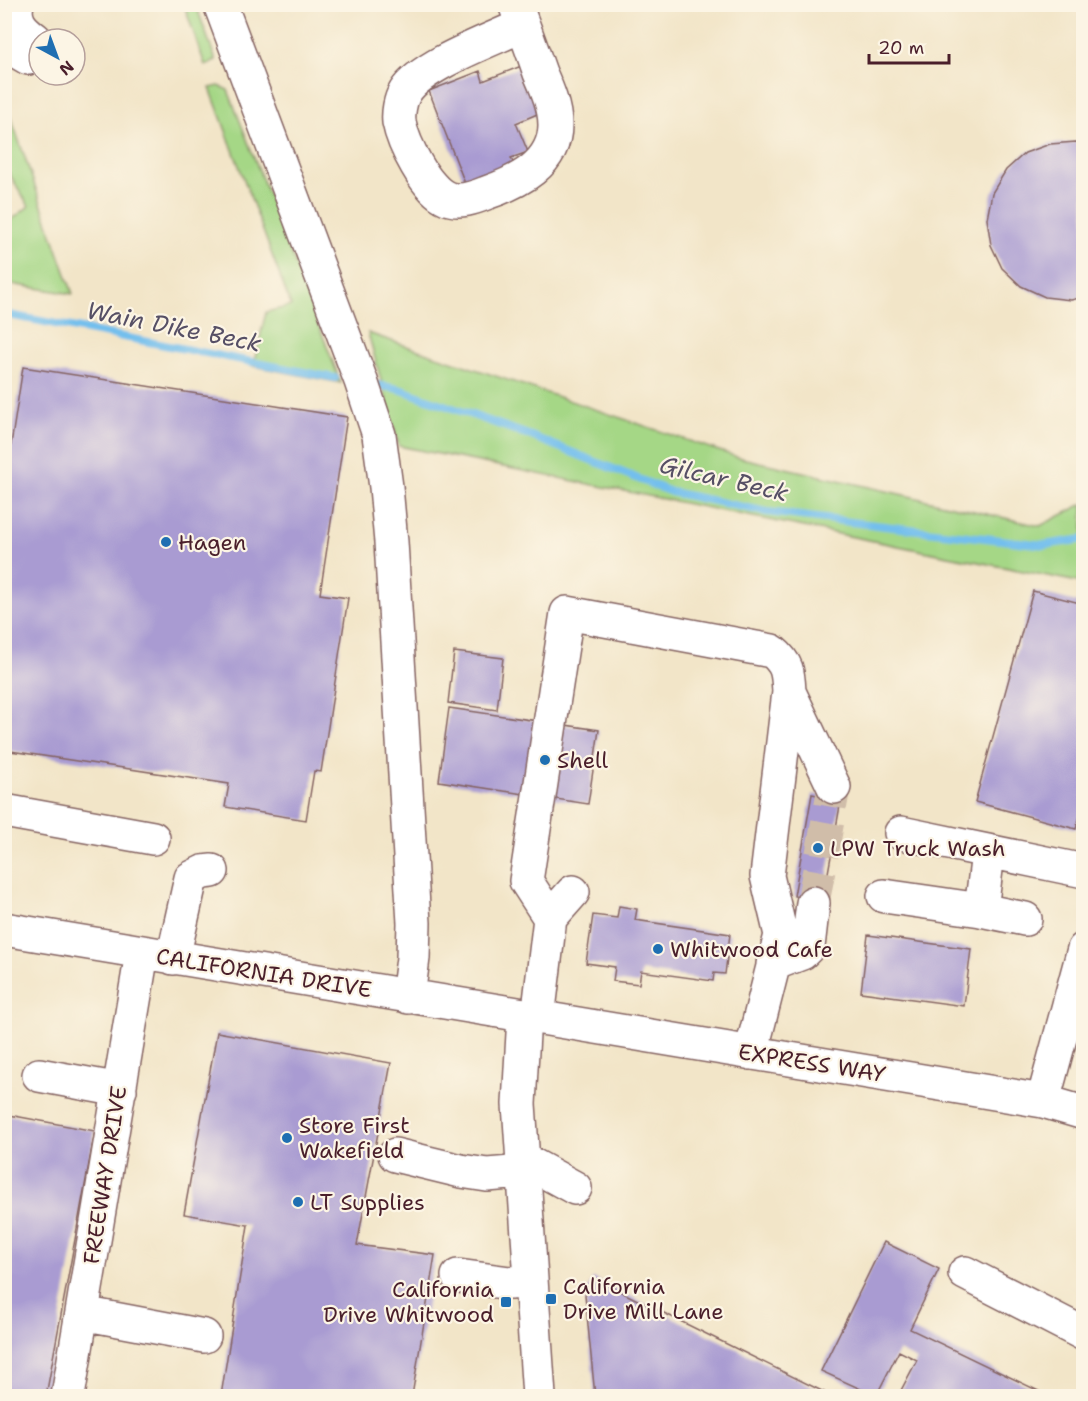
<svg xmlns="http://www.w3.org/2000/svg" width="1088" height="1401" font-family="'Shantell Sans',sans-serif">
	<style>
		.green { fill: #a5d786; stroke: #787b58; stroke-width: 1.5 }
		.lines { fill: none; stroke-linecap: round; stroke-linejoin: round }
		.stream { stroke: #73bfed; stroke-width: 8 }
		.building { fill: #a99bd2 }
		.minor-tunnel { stroke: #d0bda9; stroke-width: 33; stroke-dasharray: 33 16; stroke-linecap: butt }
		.minor-casing { stroke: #856462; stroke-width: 36 }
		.minor { stroke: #fff; stroke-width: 33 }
		.poi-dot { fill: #1f6fb2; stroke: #fcf5e5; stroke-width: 2 }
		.labels { text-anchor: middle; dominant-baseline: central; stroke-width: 4.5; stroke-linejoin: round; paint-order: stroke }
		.poi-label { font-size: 22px; fill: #4a1f2b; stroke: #fcf5e5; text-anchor: start }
		.street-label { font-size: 22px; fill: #4a1f2b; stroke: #fcf5e5 }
		.water-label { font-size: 24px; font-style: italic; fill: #564f65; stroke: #fcf5e5 }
	</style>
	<rect width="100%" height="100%" fill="#fcf5e5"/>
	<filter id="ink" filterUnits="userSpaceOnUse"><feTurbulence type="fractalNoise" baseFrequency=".0167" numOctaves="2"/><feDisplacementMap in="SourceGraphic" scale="12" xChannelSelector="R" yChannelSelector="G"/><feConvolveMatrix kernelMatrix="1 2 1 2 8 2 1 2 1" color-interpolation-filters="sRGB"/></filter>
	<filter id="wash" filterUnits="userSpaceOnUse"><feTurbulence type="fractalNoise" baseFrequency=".008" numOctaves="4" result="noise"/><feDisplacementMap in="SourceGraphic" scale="24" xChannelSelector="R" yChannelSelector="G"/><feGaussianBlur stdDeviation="1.35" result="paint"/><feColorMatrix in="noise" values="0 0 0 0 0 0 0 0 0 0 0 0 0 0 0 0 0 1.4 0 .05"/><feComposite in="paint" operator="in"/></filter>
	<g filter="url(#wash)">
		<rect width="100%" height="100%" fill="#f2e5c8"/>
		<path class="green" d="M184,5H196L216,61L205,65Z
			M219,86L228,90L341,383L253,366L266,312L291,306L210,88Z
			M5,101L73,294L5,283V225L29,206L5,167Z
			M368,333L737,457L1040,526L1083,504V583L399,446Z"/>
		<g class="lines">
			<path class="stream" d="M4,314L335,378
				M371,384L399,389L531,436L671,492L767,512L1044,545L1084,539"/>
		</g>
		<g id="blocks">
			<path class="building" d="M524,65L542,112L516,123L528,152L511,158L515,167L466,186L429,91L480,71L483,81Z
				M1076,142L1084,145V297L1071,300L1045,297L1021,286L1002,268L991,245L987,219L992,193L1006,170L1025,153L1050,144Z
				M23,367L347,417L320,594L348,598L321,772L314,771L306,820L225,807L229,784L4,750V490Z
				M1033,591L1084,604V803L1076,829L975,802Z
				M454,652L503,658L497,710L448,703Z
				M449,708L599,730L588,804L439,781Z
				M812,794L841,800L823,901L794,896Z
				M619,906L637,909L635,920L730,934L725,974L714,973L713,981L641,971L639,984L613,981L615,967L586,963L593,915L617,918Z
				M868,935L971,949L964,1006L861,992Z
				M217,1032L391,1063L357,1245L435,1255L412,1396H221L248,1225L184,1214Z
				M4,1114L95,1131L46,1396H4Z
				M884,1242L939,1269L910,1329L1049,1396H898L917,1360L899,1351L876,1396L821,1371Z
				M593,1278L832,1396H595L585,1295Z"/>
		</g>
	</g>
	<g filter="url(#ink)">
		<use href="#blocks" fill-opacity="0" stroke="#856462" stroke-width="1.5"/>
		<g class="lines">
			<path class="minor-tunnel" d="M813,903L834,787"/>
			<g class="minor-casing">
				<path id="minor" d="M17,4C13,21 23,30 35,39
					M220,4L361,381L379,435L386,487L391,542L414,923L413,958L408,997
					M515,4C524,27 532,50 540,73C547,89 555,107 555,125C555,164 518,182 486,193C474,198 459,203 447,198C426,190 403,143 399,122C398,113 400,100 405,92C421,65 494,39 523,25
					M4,50L16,51L28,58
					M789,692L834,787
					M4,811L153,838
					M901,833L1084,871
					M884,896L981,910L988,853
					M981,910L1025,919
					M550,918L526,881L567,613L772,651C788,664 788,673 789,692L767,876L781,935L751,1053
					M4,929L1043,1101L1084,1113
					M173,958L191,878L203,872L212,871
					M773,964L802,953L808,947L813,903
					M524,1016L519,1104L539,1396
					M538,1018L550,918L573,892
					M39,1075L120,1090
					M1043,1101L1084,949
					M395,1155L461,1171L487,1175L523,1172
					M522,1159L575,1188
					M965,1273L1084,1334
					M458,1276L510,1283L531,1281
					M82,1313L204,1336
					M68,1396L142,953"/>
			</g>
			<use href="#minor" class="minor"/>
		</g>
	</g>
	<g class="poi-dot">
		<circle cx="166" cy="542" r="6"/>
		<circle cx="545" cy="760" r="6"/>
		<circle cx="818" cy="848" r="6"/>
		<circle cx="658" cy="949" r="6"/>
		<circle cx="287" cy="1138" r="6"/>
		<circle cx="298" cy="1202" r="6"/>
		<rect x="545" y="1293" width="12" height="12" rx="3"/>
		<rect x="500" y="1296" width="12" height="12" rx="3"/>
	</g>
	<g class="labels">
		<g class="poi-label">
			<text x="178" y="542">Hagen</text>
			<text x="557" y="760">Shell</text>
			<text x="830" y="848">LPW Truck Wash</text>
			<text x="670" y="949">Whitwood Cafe</text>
			<text x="299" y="1125">Store First<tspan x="299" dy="25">Wakefield</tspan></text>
			<text x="310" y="1202">LT Supplies</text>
			<text x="563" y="1286">California<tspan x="563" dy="25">Drive Mill Lane</tspan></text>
			<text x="494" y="1289" text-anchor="end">California<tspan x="494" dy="25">Drive Whitwood</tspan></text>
		</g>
		<g class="street-label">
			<text transform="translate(264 973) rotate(9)">CALIFORNIA DRIVE</text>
			<text transform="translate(812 1063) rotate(9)">EXPRESS WAY</text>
			<text transform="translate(105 1175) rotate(-81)">FREEWAY DRIVE</text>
		</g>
		<g class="water-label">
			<text transform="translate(174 327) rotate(11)">Wain Dike Beck</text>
			<text transform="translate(724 479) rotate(13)">Gilcar Beck</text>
		</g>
	</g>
	<rect width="1088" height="1401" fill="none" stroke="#fcf5e5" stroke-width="24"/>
	<g transform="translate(57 57) rotate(139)"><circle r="28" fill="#fcf5e5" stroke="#b59f9b" stroke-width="1.5"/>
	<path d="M0-4.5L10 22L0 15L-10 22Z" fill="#1f6fb2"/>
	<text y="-9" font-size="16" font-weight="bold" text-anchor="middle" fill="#4a1f2b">N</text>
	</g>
	<path d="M869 54v9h80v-9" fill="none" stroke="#4a1f2b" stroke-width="3"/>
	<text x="878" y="54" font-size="18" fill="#4a1f2b" stroke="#fcf5e5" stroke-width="4.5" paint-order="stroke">20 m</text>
</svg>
